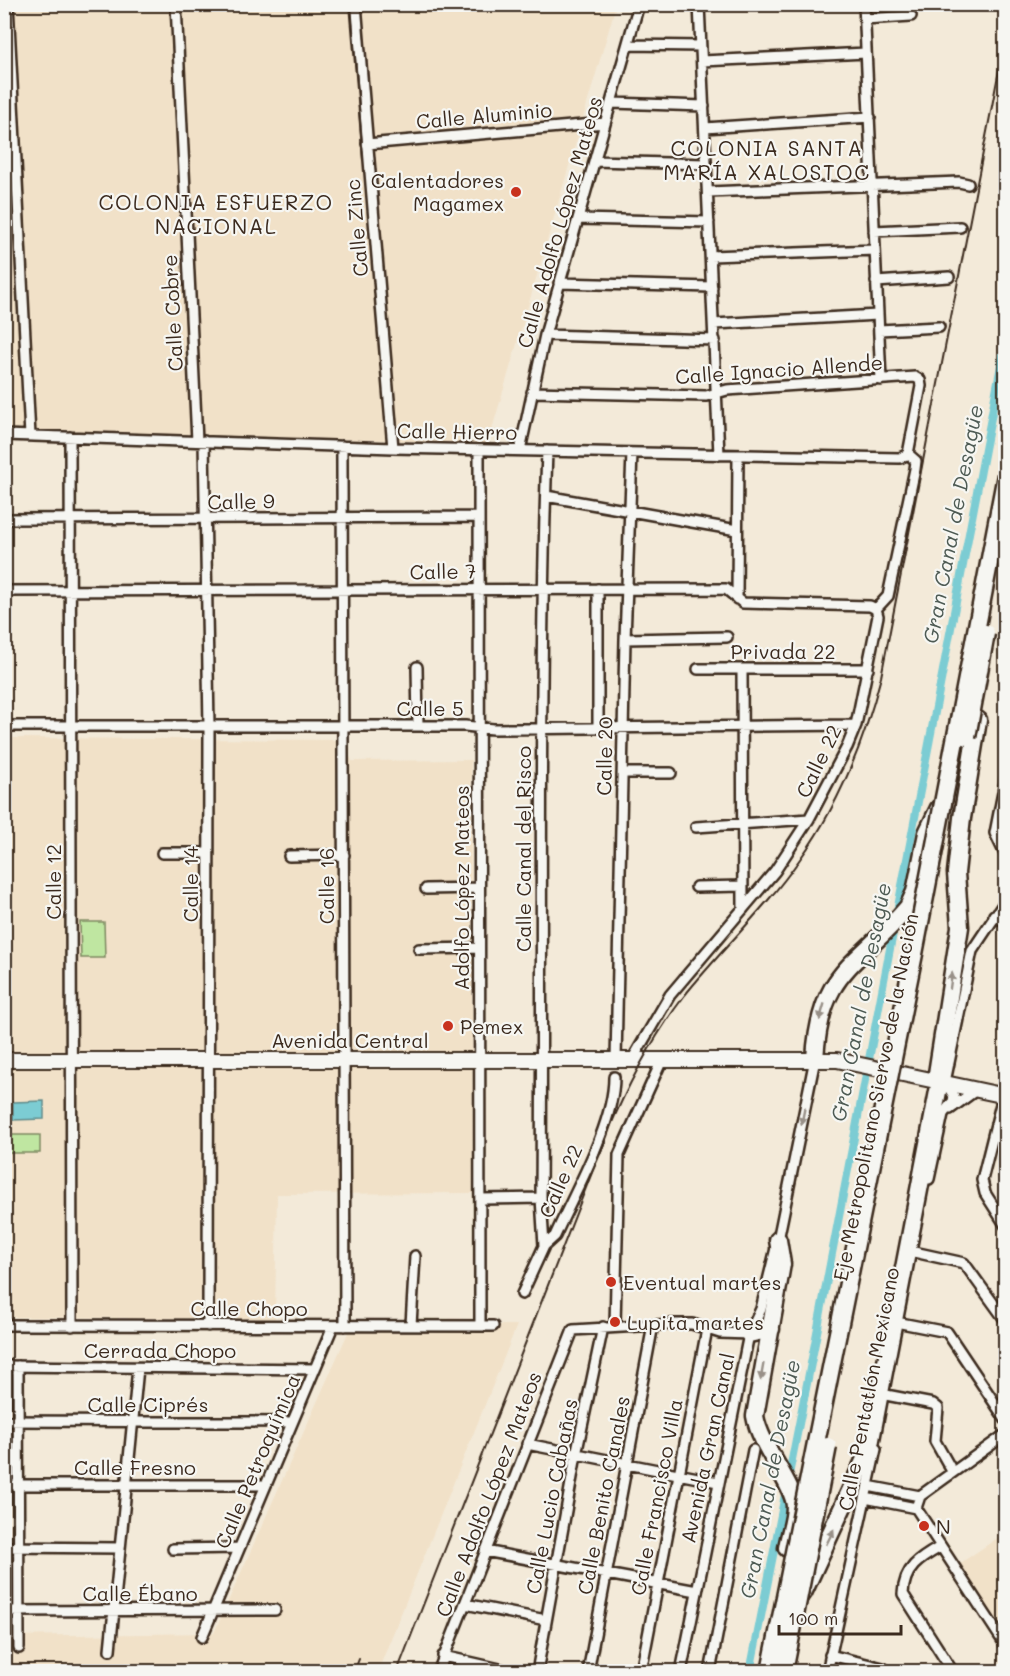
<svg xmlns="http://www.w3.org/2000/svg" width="1010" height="1676" font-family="Mali,sans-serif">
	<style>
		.built { fill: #f1e1c8 }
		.green { fill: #bfe6a1; stroke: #7d8860; stroke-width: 1.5 }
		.water { fill: #7bccd3; stroke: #618b8b; stroke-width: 1.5 }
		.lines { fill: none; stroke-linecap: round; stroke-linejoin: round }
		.canal { stroke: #7bccd3; stroke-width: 8 }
		.street-casing { stroke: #3b2a1e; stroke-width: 14 }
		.secondary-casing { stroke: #3b2a1e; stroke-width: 18 }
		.highway-casing { stroke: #3b2a1e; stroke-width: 21 }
		.street { stroke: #f6f6f2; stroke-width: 9 }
		.secondary { stroke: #f6f6f2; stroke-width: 14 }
		.highway { stroke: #f6f6f2; stroke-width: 16 }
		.rail { stroke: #3b2a1e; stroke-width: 2 }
		.highway-bridge-casing { stroke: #3b2a1e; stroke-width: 21; stroke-linecap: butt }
		.highway-bridge { stroke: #f6f6f2; stroke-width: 16 }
		.oneway { fill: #989088 }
		.poi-dot { fill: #c8321e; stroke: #f6f6f2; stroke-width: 2 }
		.labels { text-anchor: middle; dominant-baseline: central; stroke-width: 4.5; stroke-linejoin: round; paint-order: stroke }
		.street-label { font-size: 20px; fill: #3b2a1e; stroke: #f6f6f2 }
		.poi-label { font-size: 20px; fill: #3b2a1e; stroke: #f6f6f2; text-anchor: start }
		.neighbourhood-label { font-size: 21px; letter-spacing: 1.5px; fill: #3b2a1e; stroke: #f6f6f2 }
		.water-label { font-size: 21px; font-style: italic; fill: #4e5b54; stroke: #f6f6f2 }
	</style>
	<rect width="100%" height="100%" fill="#f3ead9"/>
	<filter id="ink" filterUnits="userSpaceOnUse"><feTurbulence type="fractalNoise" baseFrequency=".0167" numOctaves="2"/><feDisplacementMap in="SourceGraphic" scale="12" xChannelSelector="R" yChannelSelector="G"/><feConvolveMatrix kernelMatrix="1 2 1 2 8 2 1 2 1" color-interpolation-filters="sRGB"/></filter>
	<g filter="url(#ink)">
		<path class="built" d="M5,5H616L488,443L5,431Z
			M5,738L343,740L352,761L471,760L473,1193L277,1194L275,1319L5,1317Z
			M517,1325L378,1671H5L4,1636L214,1633L351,1326Z
			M1005,1533V1634L959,1564Z"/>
		<path class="green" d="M80,922H104L105,958H81Z
			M9,1135H40V1153H8Z"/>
		<path class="water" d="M44,1101V1119L13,1120V1102Z"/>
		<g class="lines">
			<path class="canal" d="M750,1672L815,1343L1006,339"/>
			<g class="street-casing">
				<path id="street" d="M8,4L30,436
					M176,4L197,441
					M356,4L393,448
					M699,4L719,455
					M864,4L881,380
					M865,19L911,16
					M628,45L701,46
					M702,61L866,53
					M612,103L704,106
					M705,128L870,117
					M367,144L605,123
					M594,161L706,164
					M708,192L959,182L968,184
					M578,219L709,222
					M874,231L960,227
					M711,256L875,250
					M876,282L949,277
					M559,283L712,287
					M714,324L878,315
					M879,330L939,327
					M545,335L715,340
					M532,392L706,396L727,390L915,377L920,380L921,386L908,454
					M4,435L393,448L900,458L908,454
					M70,437L72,1326
					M204,441L209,726L208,1326
					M342,446C341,739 344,1032 345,1326
					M479,450L480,1326
					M520,450L545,335L639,4
					M546,496L737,530
					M4,519L478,517
					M4,591L726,589L743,603L870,606L876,609
					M737,599L738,455
					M876,609L888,596L915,469L916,461L908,454
					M625,639L727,637
					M417,667L418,726
					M698,669H868
					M742,670L743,909
					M4,726H465L493,729L856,725
					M598,727V589
					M622,773H671
					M1006,777L995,833L1006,856
					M696,827L809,819
					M162,853H207
					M289,856L344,855
					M696,887L743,886
					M426,889L479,888
					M994,915L1006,923
					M419,949L479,948
					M616,1060L625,639L632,453
					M632,1060L670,995L775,871L809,819L847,747L856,725L878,616L876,609
					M1003,1096L982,1180L985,1193L1006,1226
					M950,1109L976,1090
					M929,1179L943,1114L953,1101L954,1096L945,1082L972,951L1006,900
					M480,1199L541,1198
					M544,1246L541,1198C543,949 538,700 547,451
					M914,1252L964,1263L1006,1321
					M522,1294L544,1246L555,1236C575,1191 614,1125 614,1077
					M901,1323L947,1332L1006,1420
					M4,1325L493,1326
					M411,1325L415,1256
					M615,1326L619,1155L662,1060
					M4,1366L315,1369
					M18,1366L19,1648
					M886,1395L933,1404L938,1408L935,1441L952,1471
					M4,1421L291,1422
					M527,1444L718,1482
					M4,1485H265
					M868,1486L920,1496
					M920,1496L916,1508L1006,1646
					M920,1496L1006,1434
					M865,1498L916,1508
					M4,1547L120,1548
					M940,1547C919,1559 904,1568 903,1594L953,1672
					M173,1549L239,1548
					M485,1551L697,1591
					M465,1604L546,1620
					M4,1611L275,1610
					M202,1637L333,1326
					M110,1650L138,1368
					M830,1655L883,1668L888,1672
					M443,1656L513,1672
					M438,1672L573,1330L673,1324H692L720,1333L749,1334
					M537,1672L576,1455L603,1327
					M588,1672L653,1325
					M641,1672L707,1329
					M681,1672L749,1334L761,1309L778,1240L815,1059
					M710,1672L753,1450
					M827,1672L876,1449"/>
			</g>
			<g class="secondary-casing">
				<path id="secondary" d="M4,1060H837L1006,1096"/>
			</g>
			<g class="highway-casing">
				<path id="highway" d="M815,1059C820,969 857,967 908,907L915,892L927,833L939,808
					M936,1080L960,927L956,873L962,818L978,720
					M778,1240L782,1264L755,1416C760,1446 794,1485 795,1506C795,1520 789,1535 787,1548
					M749,1334L771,1329
					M803,1593L869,1450L940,1081"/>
			</g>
			<use href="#street" class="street"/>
			<use href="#secondary" class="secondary"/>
			<use href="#highway" class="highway"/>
			<path class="rail" d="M351,4L363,160
				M338,1672L341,1664
				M354,1672L359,1659
				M397,1672L607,1134C628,1084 652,1038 685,995C722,949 766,908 800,859C840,804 864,742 881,677L1006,34"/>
			<g class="highway-bridge-casing">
				<path id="highway-bridge" d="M967,737L986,633
					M770,1672L914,954L1006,475
					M784,1672L828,1446"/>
			</g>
			<use href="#highway-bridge" class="highway-bridge"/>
		</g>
		<defs><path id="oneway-solid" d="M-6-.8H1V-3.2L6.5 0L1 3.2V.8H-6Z" transform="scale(1.5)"/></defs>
		<g class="oneway">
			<use href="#oneway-solid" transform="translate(951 981) rotate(-82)"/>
			<use href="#oneway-solid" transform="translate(822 1012) rotate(106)"/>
			<use href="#oneway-solid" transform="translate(803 1116) rotate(101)"/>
			<use href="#oneway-solid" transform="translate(762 1372) rotate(100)"/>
			<use href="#oneway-solid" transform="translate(830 1537) rotate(-64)"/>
		</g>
	</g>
	<g class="poi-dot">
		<circle cx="516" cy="192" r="6"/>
		<circle cx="448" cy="1026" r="6"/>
		<circle cx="611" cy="1282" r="6"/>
		<circle cx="615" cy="1322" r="6"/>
		<circle cx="924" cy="1526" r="6"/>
	</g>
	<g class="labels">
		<g class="street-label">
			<text transform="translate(484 115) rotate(-5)">Calle Aluminio</text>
			<text transform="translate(559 222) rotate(-74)">Calle Adolfo López Mateos</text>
			<text transform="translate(356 228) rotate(-95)">Calle Zinc</text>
			<text transform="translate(172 313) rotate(-93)">Calle Cobre</text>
			<text transform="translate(779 369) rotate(-4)">Calle Ignacio Allende</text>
			<text transform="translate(457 431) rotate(1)">Calle Hierro</text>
			<text transform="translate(241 501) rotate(-1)">Calle 9</text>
			<text transform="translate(443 571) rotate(-1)">Calle 7</text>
			<text x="783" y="651">Privada 22</text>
			<text x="430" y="708">Calle 5</text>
			<text transform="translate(604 756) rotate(-89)">Calle 20</text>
			<text transform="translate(818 761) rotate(-64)">Calle 22</text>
			<text transform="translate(523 849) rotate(-90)">Calle Canal del Risco</text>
			<text transform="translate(53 882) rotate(-90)">Calle 12</text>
			<text transform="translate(190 884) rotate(-90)">Calle 14</text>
			<text transform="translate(326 886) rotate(-90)">Calle 16</text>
			<text transform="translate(461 888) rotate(-90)">Adolfo López Mateos</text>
			<text x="350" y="1040">Avenida Central</text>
			<text transform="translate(875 1097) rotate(-79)">Eje Metropolitano Siervo de la Nación</text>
			<text transform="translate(560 1181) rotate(-66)">Calle 22</text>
			<text x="249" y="1308">Calle Chopo</text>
			<text x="160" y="1350">Cerrada Chopo</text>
			<text transform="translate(868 1389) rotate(-79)">Calle Pentatlón Mexicano</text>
			<text x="148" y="1404">Calle Ciprés</text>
			<text transform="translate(707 1448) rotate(-78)">Avenida Gran Canal</text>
			<text transform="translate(257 1461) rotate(-67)">Calle Petroquímica</text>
			<text x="135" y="1467">Calle Fresno</text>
			<text transform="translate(488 1494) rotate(-69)">Calle Adolfo López Mateos</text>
			<text transform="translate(603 1495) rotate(-79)">Calle Benito Canales</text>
			<text transform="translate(551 1496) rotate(-79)">Calle Lucio Cabañas</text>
			<text transform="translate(656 1497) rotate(-79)">Calle Francisco Villa</text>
			<text x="140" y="1593">Calle Ébano</text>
		</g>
		<g class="poi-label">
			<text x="504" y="180" text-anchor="end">Calentadores<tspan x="504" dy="23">Magamex</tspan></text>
			<text x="460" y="1026">Pemex</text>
			<text x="623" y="1282">Eventual martes</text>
			<text x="627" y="1322">Lupita martes</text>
			<text x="936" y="1526">N</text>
		</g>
		<g class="neighbourhood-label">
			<text x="767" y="147">COLONIA SANTA<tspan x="767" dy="24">MARÍA XALOSTOC</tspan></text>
			<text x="216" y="201">COLONIA ESFUERZO<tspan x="216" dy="24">NACIONAL</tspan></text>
		</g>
		<g class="water-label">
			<text transform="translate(952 524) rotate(-79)">Gran Canal de Desagüe</text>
			<text transform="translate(860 1002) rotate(-79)">Gran Canal de Desagüe</text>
			<text transform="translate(769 1479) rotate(-79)">Gran Canal de Desagüe</text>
		</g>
	</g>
	<rect width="1010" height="1676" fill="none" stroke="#f6f6f2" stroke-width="24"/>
	<rect x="12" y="12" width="986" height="1652" fill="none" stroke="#3b2a1e" stroke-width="2" filter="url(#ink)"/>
	<path d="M779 1625v9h122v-9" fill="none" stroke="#3b2a1e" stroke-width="3"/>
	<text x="788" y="1625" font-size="18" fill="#3b2a1e" stroke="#f6f6f2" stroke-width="4.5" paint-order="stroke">100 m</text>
</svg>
